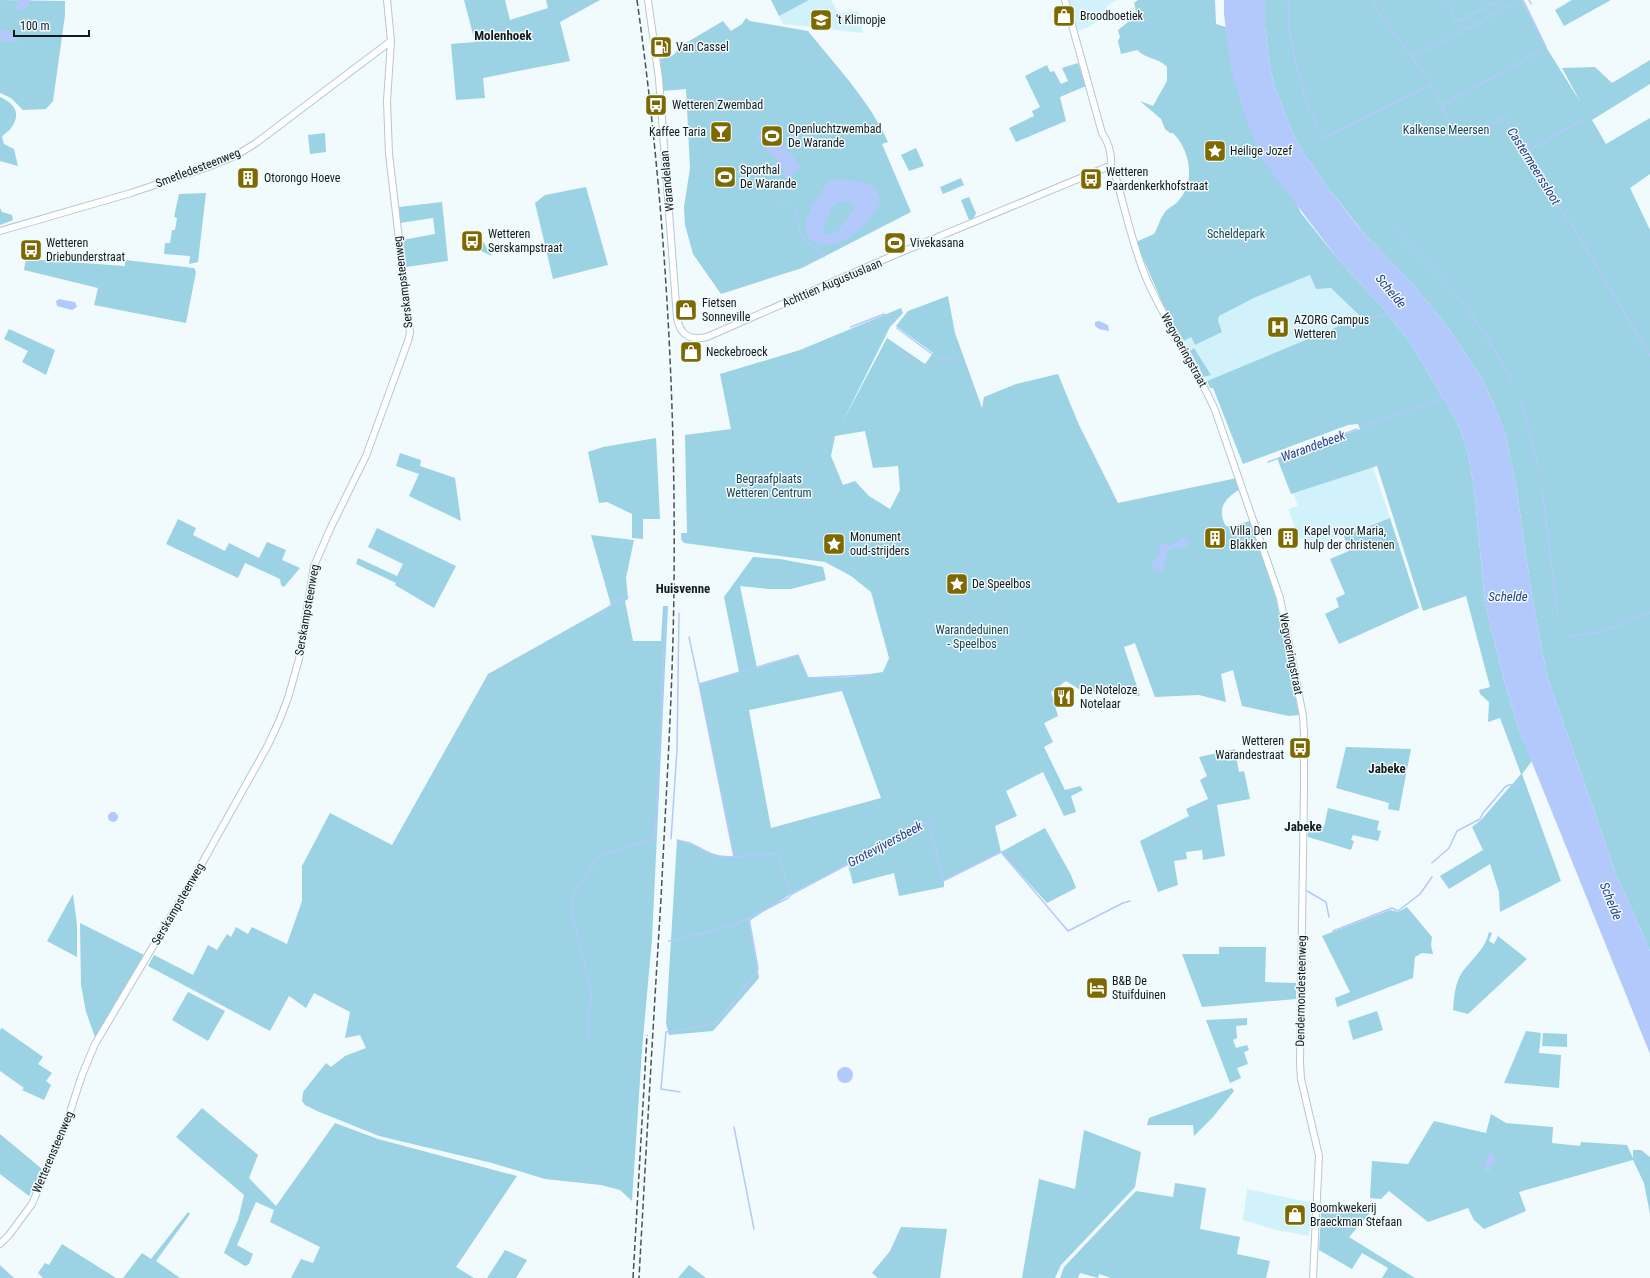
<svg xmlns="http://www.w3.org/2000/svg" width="1650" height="1278" font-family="'Roboto Condensed',sans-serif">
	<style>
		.built { fill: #d2f2fb }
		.green { fill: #9bd3e4; fill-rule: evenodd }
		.water { fill: #b3c9fb; fill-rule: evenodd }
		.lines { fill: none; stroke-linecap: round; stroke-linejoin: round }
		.stream { stroke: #b3c9fb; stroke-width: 1.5 }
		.secondary-casing { stroke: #b4c9d0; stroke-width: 8 }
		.secondary { stroke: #fff; stroke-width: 6 }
		.rail { stroke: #485153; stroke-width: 1.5; stroke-dasharray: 6 3; stroke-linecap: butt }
		.labels { text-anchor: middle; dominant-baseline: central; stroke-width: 3; stroke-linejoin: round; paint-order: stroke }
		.poi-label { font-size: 12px; fill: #121a1c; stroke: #f1fafd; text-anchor: start }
		.park-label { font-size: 12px; fill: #1c4551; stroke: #f1fafd }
		.street-label { font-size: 12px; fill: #121a1c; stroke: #f1fafd }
		.neighbourhood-label { font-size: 13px; font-weight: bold; fill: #121a1c; stroke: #f1fafd }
		.water-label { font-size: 13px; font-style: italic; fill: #263d85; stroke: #f1fafd }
	</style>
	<rect width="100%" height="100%" fill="#f1fafd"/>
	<path class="built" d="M771,0H831L838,13L858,11L863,33L783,24Z
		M1069,0H1117L1108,5L1104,15L1089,27L1078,31Z
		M1310,275L1331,288L1361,317L1207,381L1204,377L1211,375L1193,349L1190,351L1184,341L1191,337L1195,345L1222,331L1218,320L1219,316L1256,297Z
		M1373,467L1390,518L1311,548L1306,538L1300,540L1288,509L1298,506L1293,493Z
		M1247,1189L1313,1203L1309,1236L1276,1230L1243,1220Z"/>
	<path class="green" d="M0,0L65,1V15L53,101L46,109L23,110L11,98L0,93Z
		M464,0H505L510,20L548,8L546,0H600L560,22L570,61L483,78L485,98L456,100L451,44L475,42Z
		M771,0H809L779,16Z
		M1138,0H1215L1216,24L1226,27L1232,70L1301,213L1337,258L1383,308L1410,343L1446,402L1461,431L1468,454L1474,488L1485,603L1504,680L1520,733L1532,761L1522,774L1561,881L1500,912L1499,892L1490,864L1449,889L1440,876L1483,850L1472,827L1481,820L1521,774L1500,718L1488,722L1489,702L1480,694L1479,690L1490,687L1466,596L1423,611L1377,466L1291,494L1277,458L1360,429L1358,424L1348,425L1243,464L1213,388H1210L1207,381L1361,317L1331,288L1316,289L1310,275L1256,297L1219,316L1218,320L1222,332L1195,345L1191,337L1184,341L1165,309L1136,242L1154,234C1158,228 1160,218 1165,212C1169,207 1176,205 1179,200C1196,181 1190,150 1173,133H1170L1165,129L1161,119L1140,101L1153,106L1167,81V67C1159,58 1146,59 1137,50L1121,54L1118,41L1120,37L1118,30L1137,15L1134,3Z
		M1265,0H1522L1546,47L1581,103L1562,68L1595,67L1612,83L1650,60V84L1592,120L1606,144L1650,118V174L1630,188L1650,230V951L1616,874L1547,676L1532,597L1516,485L1505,433L1493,402L1481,377L1447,326L1410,281L1367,237L1329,189L1306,157L1293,134L1274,85L1269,61L1265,25Z
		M1572,0H1611L1564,26L1555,10Z
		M746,18L750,21L808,31C836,66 869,100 888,142L882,144L911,212L802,268L721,294L693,254L685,225L684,207L690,168L686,89L663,91L660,59C669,57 675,57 679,47L723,21L731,31L742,24Z
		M1078,63L1086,86L1060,97L1066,121L1016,142L1009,128L1034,116L1032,111L1040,107L1025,76L1047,65L1050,72L1054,71L1061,84L1068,81L1062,68Z
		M0,97C14,103 22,113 11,128C9,132 4,133 2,137L4,144L14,149L18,166L0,161Z
		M325,133L326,152L310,154L308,135Z
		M916,148L924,166L909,171L901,155Z
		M961,178L964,185L943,194L940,187Z
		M586,187L608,265L553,279L535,203L545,195Z
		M206,193L198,262L189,264L190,256L164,254L165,243H170L172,230H175L177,218L174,217L179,194Z
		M969,197L976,213L974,218L969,220L961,200Z
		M442,202L448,261L406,267L402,240L435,234L433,218L400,223L399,207Z
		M0,208L2,212L12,215L13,220L0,225Z
		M476,230L492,256L470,246Z
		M26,259L125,266V260L194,268L196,272L186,323L94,305L98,288L24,270Z
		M948,296L955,333L982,408L984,397L1016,384L1058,374L1079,425L1118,503L1237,478L1239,490C1225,498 1216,510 1226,526L1232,527L1252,520L1276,599L1299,715L1289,716L1242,706L1233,670L1221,674L1226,702L1199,695L1155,697L1135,643L1124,647L1140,696L1082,691L1066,681L1051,692L1058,716L1044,723L1053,742L1044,747L1065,790L1080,786L1083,790L1071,796L1076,812L1064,816L1043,772L1006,791L1017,816L995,826L1001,852L1045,828L1071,875L1076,888L1047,903L1001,852L944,881V887L899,896L894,873L853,884L848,864L794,892L749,921L759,978L713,1031L669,1035L666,1023L677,840C700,845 710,857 734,857L699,684L739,672L724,597L753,557L780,559L823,567L826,580L791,589H768L740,586L757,668L798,655L808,678L850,677L883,672L889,658L871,592L851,576L825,562L684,543L681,539V533H687L685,435L731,429L720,374L800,350L901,308L903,313L890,327L842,423L887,338L925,364L933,353L896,326L908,311ZM865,431L873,468L898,466L900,490L890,509L869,496L855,481L843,485L831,456L835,436ZM842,691L881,798L771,828L749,710Z
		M9,329L55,350L46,375L22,362L28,351L4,339Z
		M1194,348L1211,375L1204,377L1190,351Z
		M656,438L660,519H643V539L632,538V514L607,502L599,503L588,452L603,447Z
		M400,453L421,460L420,466L455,478L461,521L409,496L419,474L396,466Z
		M1390,518L1419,608L1339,644L1325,614L1339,607L1336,598L1345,594L1330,559L1349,551L1344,536Z
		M178,519L196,528L193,535L225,551L229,543L259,558L267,542L286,550L282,560L300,568L284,587L281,585L280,579L245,563L238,578L166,544Z
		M377,528L456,566L434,608L395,585L396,583L356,564L358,558L397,576L403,564L368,547Z
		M591,535L634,540L626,578L628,599L625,601L633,641H661L663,606H668L652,939L642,1050L632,1201L620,1190L601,1185L545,1179L492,1163L379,1136L317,1111L305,1105L302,1101L303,1092L326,1063L331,1067L345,1056L366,1048L360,1035L345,1038L350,1012L314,993L306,1008L289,996L270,1031L148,966L154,955L193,975L208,945L217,950L227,934L231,937L236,927L248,934L252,927L287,944L302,901V866L330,813L392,845L488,674L611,605Z
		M1346,747L1411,749L1399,811L1388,809L1389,803L1336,788Z
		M1235,749L1239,772L1244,771L1250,799L1217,805L1225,856L1203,860L1202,850L1186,852L1187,859L1174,861L1178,885L1158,892L1140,841L1189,816L1186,809L1208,799L1200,780L1207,776L1199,757Z
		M1328,808L1379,821L1377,830L1381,831L1378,841L1353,835L1351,840L1354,841L1351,850L1308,837V823L1324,827Z
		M73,894L77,925V957L47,941Z
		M1407,907L1432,937L1431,945L1433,954L1422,953L1415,957L1413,978L1337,1007L1335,998L1350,992L1322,936L1390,910L1398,912Z
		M80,923L144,955L95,1037L86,1012L81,985Z
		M1489,932L1492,933L1489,941L1494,944L1498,936L1527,959L1468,1014L1453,1010C1454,997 1455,982 1463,971C1472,959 1486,948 1489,932Z
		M1219,947H1266L1265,982L1296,983V999L1202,1007L1182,954H1219Z
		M188,992L225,1011L208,1041L172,1020Z
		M1377,1011L1383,1030L1353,1040L1348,1021Z
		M1247,1018V1025L1236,1026L1237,1038L1233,1040L1236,1048L1247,1045L1249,1050L1244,1052L1248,1064L1237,1068L1241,1078L1230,1083L1206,1020Z
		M2,1028L43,1057L38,1064L52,1073L46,1081L51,1085L44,1100L22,1090L24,1088L0,1071V1030Z
		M1526,1031L1541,1033L1539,1053L1561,1055L1559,1088L1504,1083Z
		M1543,1033L1567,1034V1047L1542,1046Z
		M1232,1088L1234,1091L1213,1117L1194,1136L1193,1125H1147L1149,1118Z
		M202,1108L258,1155L249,1178L276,1206L335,1123L378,1139L517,1176L456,1267L474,1278H291L301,1259L313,1263L320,1247L270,1222L274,1210L256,1202L237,1245L253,1254L249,1264L245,1266L224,1253L238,1220L244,1195L176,1137Z
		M1491,1114L1506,1123L1553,1127L1552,1143L1580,1146L1581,1142L1627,1145L1633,1158V1150H1641L1650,1157V1214L1644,1183L1633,1160L1519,1192L1526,1211L1484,1229L1474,1220L1468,1208L1428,1222L1389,1191L1381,1199L1370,1198L1372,1161L1408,1164L1434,1121L1486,1133Z
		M1084,1130L1141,1152L1135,1187L1061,1265L1055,1278H1022L1039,1179L1075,1189Z
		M0,1134L42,1169L29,1196L0,1174Z
		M1175,1183L1206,1188L1200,1229L1240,1237L1237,1254L1270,1261L1266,1278H1111L1099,1274L1098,1278L1080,1273L1078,1278H1060L1064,1267L1136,1191L1173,1197Z
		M1323,1211L1370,1213L1349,1237L1415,1278H1382L1388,1268L1362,1253L1352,1269L1319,1250L1321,1213Z
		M188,1212L190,1214L156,1261L180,1278H123L142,1253L151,1259Z
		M901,1227L947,1229L940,1278H878L872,1273L890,1251Z
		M62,1244L116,1278H43L38,1273L45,1263L49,1265Z
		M505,1250L527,1260L516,1278H487Z
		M689,1265L706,1278H678Z
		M0,1266L14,1278H0Z"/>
	<path class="water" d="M19,0H30L31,1L26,8L18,11L15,7Z
		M1224,0H1265V25L1269,61L1274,85L1293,134L1306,157L1329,189L1353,220L1367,237L1410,281L1447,326L1481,377L1493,402L1505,433L1516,485L1532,597L1547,676L1616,874L1650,951V1054L1520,733L1504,680L1485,603L1474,488L1468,454L1461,431L1446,402L1410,343L1383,308L1337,258L1262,159L1246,118L1231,70L1224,14Z
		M0,29L12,32L18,37L19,42L0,41Z
		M767,129L772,132L773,136L763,144L757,137Z
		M778,138L801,167L786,179L782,173L789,167L788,166L786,169H780V165L766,148Z
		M839,179L861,182L874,186L881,200C874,219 850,244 828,245C821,245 815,242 810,240C807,235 805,230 805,225C806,216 824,183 832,180C834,179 837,179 839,179ZM841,201H846L853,204L854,210L837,232L825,234L822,230L826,223L824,219L825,217H829L832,206Z
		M59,299L75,302L77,307L72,310L57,306L56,301Z
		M1099,321L1108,325L1109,331L1099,329L1095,326V322Z
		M1186,537L1188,543L1185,549L1176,547L1168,552L1163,570L1160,572L1153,569L1152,563L1160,554V544L1163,543L1169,546Z
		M108 817a5 5 0 1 1 10 0a5 5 0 1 1-10 0Z
		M837 1075a8 8 0 1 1 16 0a8 8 0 1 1-16 0Z
		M1489,1154H1494C1497,1162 1492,1165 1489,1172L1484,1170Z"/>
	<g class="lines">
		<path class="stream" d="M1288,0L1289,28L1295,61L1308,107L1324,138L1431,85
			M1373,0L1377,10L1427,78L1459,139L1505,118L1521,149L1548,193L1574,228L1650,356
			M1446,0L1456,22L1500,0
			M1523,0L1546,47
			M1529,0L1531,4
			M1412,57L1518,2
			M1441,106L1542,50
			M1528,151L1583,119
			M778,200L780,203L788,206
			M794,207L801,235L811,246L818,249L824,257
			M1396,230L1462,301L1485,334L1513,382
			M1372,318L1389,312
			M851,327L884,314L893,323
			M897,328L940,360L956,358
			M1520,398L1540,473
			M1411,409L1445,397
			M1364,427L1403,412
			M1268,462L1357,429
			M1542,488L1558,617
			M600,614L616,601L628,597
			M689,637L699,684
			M1566,637L1600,632L1650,613
			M671,839L677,750L679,613
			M677,840L690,843L715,856L734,857L699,684L798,655L808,678L867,675
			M734,857L778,853L786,880L792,894
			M1432,863L1449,848L1457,831L1480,819L1483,813L1505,787L1509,785L1520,784
			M1307,891L1326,902L1329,917
			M1333,931L1392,908L1398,911L1420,894L1432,877
			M669,941L735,925L749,918
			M588,1040V1017L592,994L570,905L572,896L600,855L655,839L666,607
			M680,1092L661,1089L666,1032L714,1024L725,1013L758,969L749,918L788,898L792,894L929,821L943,881L1001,852L1068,931L1123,903L1130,901
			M734,1127L754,1229
			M0,1266L13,1278"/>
		<g class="secondary-casing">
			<path id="secondary" d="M648,0L659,79L677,318C680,335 690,341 707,337L892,256L1107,167L1111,168
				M1065,0L1102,133C1109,143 1112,156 1111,168L1114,171C1125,208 1132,245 1147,280C1167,325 1195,365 1215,410L1280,598L1303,716L1304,733V788L1300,1063L1301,1079L1319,1156L1313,1278
				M0,231L131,193L208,167L235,156L256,143L391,41
				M0,1244L9,1235L32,1204L69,1115L82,1075L95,1044L196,874L268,745L280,719L288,698L299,659L314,566L331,527L366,456L408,341L410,333L389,154L387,101L391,41L387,0"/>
		</g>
		<use href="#secondary" class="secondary"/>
		<path class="rail" d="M637,0C664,193 676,389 674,584C673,689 666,794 661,899C653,1025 646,1152 639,1278
			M633,1278L647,1035"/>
	</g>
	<defs>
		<g id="shop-square" transform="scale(1.15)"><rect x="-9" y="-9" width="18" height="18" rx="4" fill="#7c6a01" stroke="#f1fafd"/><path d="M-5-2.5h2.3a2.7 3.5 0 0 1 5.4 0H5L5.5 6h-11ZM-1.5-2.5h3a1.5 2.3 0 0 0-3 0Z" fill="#fff"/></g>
		<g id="school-square" transform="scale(1.15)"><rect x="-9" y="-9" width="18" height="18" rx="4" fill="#7c6a01" stroke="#f1fafd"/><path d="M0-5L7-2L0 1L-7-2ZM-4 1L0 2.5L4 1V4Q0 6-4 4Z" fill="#fff"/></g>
		<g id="fuel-square" transform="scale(1.15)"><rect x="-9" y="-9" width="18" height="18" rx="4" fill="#7c6a01" stroke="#f1fafd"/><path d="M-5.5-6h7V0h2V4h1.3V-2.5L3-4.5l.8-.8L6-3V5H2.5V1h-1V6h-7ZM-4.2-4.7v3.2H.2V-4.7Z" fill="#fff"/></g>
		<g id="bus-square" transform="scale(1.15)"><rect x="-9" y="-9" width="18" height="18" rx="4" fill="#7c6a01" stroke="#f1fafd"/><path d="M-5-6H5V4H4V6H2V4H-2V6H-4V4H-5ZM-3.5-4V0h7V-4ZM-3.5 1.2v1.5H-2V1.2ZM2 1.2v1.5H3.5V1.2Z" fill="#fff"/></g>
		<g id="bar-square" transform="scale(1.15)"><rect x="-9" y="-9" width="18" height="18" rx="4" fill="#7c6a01" stroke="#f1fafd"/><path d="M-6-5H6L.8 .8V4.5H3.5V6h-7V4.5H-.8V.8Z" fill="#fff"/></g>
		<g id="stadium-square" transform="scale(1.15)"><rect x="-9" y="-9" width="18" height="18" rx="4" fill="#7c6a01" stroke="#f1fafd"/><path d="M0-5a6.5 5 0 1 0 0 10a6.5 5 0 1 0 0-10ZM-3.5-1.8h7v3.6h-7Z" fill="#fff"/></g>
		<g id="sight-square" transform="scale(1.15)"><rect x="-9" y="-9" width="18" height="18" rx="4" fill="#7c6a01" stroke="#f1fafd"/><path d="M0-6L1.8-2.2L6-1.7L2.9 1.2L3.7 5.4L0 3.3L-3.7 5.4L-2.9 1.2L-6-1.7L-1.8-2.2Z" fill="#fff"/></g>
		<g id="building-square" transform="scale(1.15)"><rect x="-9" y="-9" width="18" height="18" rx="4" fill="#7c6a01" stroke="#f1fafd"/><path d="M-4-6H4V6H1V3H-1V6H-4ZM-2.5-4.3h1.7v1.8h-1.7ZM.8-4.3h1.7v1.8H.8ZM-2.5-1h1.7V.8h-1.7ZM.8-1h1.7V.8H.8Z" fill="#fff"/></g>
		<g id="hospital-square" transform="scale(1.15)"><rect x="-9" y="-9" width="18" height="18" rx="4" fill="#7c6a01" stroke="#f1fafd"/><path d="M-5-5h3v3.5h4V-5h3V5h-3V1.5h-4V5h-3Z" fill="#fff"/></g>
		<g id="restaurant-square" transform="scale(1.15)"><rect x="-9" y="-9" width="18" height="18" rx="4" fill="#7c6a01" stroke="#f1fafd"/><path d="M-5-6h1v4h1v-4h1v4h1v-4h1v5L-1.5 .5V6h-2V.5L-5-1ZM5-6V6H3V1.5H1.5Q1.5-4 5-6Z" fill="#fff"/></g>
		<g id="hotel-square" transform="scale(1.15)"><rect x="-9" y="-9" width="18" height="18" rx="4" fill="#7c6a01" stroke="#f1fafd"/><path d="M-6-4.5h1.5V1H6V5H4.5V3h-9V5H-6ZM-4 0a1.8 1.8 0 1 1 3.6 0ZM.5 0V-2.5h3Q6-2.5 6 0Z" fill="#fff"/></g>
	</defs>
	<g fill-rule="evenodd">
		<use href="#shop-square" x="1064" y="16"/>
		<use href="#school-square" x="821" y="20"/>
		<use href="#fuel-square" x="661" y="47"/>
		<use href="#bus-square" x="656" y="105"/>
		<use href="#bar-square" x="721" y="132"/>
		<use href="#stadium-square" x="772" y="136"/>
		<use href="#sight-square" x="1215" y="151"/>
		<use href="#stadium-square" x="725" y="177"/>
		<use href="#building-square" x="248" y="178"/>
		<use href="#bus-square" x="1091" y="179"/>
		<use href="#bus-square" x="472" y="241"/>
		<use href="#stadium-square" x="895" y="243"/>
		<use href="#bus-square" x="31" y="250"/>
		<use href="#shop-square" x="686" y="310"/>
		<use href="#hospital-square" x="1278" y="327"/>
		<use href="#shop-square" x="691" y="352"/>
		<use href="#building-square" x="1215" y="538"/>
		<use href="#building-square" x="1288" y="538"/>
		<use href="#sight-square" x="834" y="544"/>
		<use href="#sight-square" x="957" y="584"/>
		<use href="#restaurant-square" x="1064" y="697"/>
		<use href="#bus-square" x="1300" y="748"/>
		<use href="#hotel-square" x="1097" y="988"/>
		<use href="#shop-square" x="1295" y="1215"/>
	</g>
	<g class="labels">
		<g class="poi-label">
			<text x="1080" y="16">Broodboetiek</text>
			<text x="836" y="20">'t Klimopje</text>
			<text x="676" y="47">Van Cassel</text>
			<text x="672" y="105">Wetteren Zwembad</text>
			<text x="788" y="129">Openluchtzwembad<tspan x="788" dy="14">De Warande</tspan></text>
			<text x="706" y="132" text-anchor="end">Kaffee Taria</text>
			<text x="1230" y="151">Heilige Jozef</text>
			<text x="740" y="170">Sporthal<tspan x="740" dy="14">De Warande</tspan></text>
			<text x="1106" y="172">Wetteren<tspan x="1106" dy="14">Paardenkerkhofstraat</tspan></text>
			<text x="264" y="178">Otorongo Hoeve</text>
			<text x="488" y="234">Wetteren<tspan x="488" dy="14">Serskampstraat</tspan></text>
			<text x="46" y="243">Wetteren<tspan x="46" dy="14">Driebunderstraat</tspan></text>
			<text x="910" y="243">Vivekasana</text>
			<text x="702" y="303">Fietsen<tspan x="702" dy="14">Sonneville</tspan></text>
			<text x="1294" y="320">AZORG Campus<tspan x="1294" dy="14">Wetteren</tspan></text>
			<text x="706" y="352">Neckebroeck</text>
			<text x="1230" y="531">Villa Den<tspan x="1230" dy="14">Blakken</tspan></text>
			<text x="1304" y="531">Kapel voor Maria,<tspan x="1304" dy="14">hulp der christenen</tspan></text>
			<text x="850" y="537">Monument<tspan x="850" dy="14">oud-strijders</tspan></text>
			<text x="972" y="584">De Speelbos</text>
			<text x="1080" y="690">De Noteloze<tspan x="1080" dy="14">Notelaar</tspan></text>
			<text x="1284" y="741" text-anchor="end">Wetteren<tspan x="1284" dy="14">Warandestraat</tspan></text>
			<text x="1112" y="981">B&amp;B De<tspan x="1112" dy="14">Stuifduinen</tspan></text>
			<text x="1310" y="1208">Boomkwekerij<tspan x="1310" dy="14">Braeckman Stefaan</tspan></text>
		</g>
		<g class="park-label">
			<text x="1446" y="130">Kalkense Meersen</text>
			<text x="1236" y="234">Scheldepark</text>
			<text x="769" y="479">Begraafplaats<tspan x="769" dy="14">Wetteren Centrum</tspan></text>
			<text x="972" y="630">Warandeduinen<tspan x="972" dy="14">- Speelbos</tspan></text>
		</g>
		<g class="street-label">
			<text transform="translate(198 168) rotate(-21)">Smetledesteenweg</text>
			<text transform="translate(667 181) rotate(-95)">Warandelaan</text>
			<text transform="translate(403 282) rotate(-97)">Serskampsteenweg</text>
			<text transform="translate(832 283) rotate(-23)">Achttien Augustuslaan</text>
			<text transform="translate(1184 350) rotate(61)">Wegvoeringstraat</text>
			<text transform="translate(307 610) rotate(-80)">Serskampsteenweg</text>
			<text transform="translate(1291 654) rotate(79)">Wegvoeringstraat</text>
			<text transform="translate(178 904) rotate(-60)">Serskampsteenweg</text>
			<text transform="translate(1301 991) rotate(-89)">Dendermondesteenweg</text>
			<text transform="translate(53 1152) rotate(-67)">Wetterensteenweg</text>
		</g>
		<g class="neighbourhood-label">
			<text x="503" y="35">Molenhoek</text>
			<text x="683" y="588">Huisvenne</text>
			<text x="1387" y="768">Jabeke</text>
			<text x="1303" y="826">Jabeke</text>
		</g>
		<g class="water-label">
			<text transform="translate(1534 166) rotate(58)">Castermeerssloot</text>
			<text transform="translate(1391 291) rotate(50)">Schelde</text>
			<text transform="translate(1313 446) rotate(-20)">Warandebeek</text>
			<text x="1508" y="596">Schelde</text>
			<text transform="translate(885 844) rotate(-28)">Grotevijversbeek</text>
			<text transform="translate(1611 901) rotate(68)">Schelde</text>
		</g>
	</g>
	<path d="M14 30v6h75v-6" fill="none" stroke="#121a1c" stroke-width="2"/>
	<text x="20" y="30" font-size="12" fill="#121a1c" stroke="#f1fafd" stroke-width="3" paint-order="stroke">100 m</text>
</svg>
